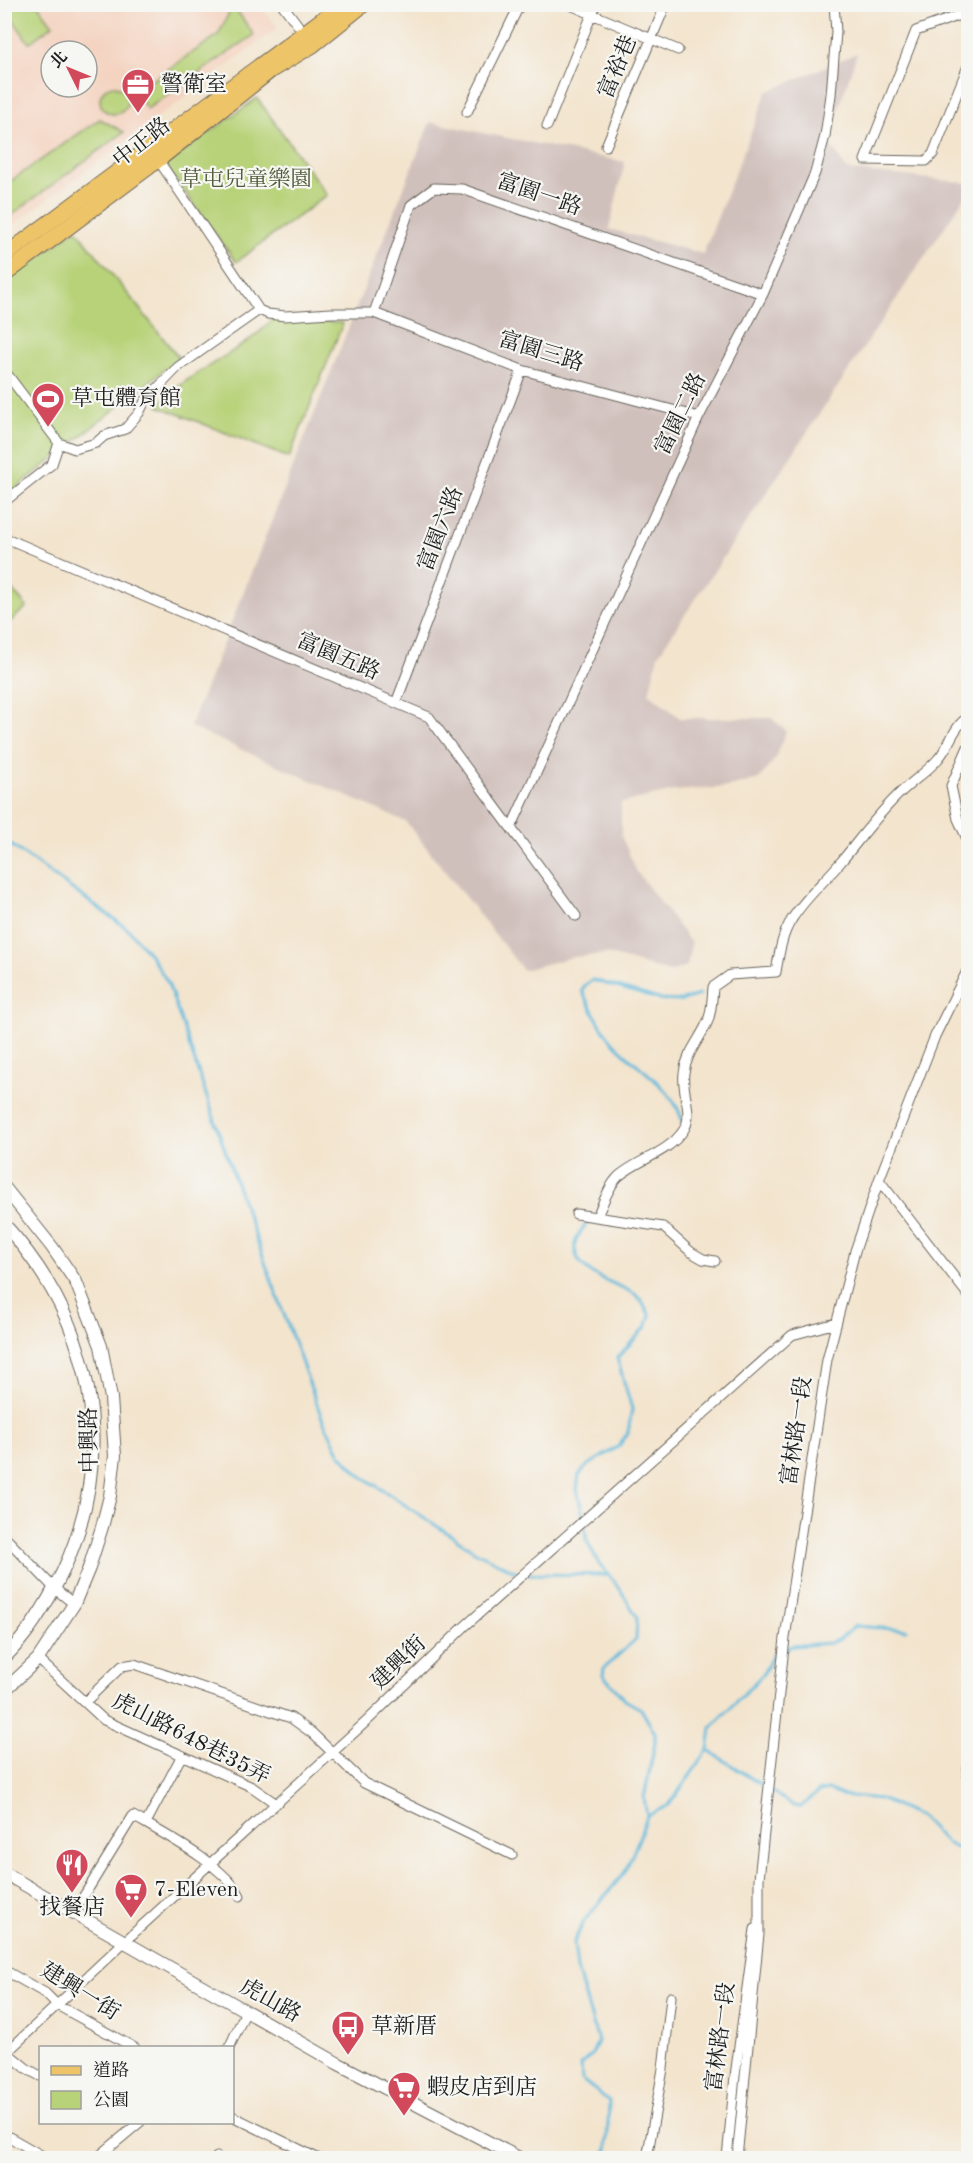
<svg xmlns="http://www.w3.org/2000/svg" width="973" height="2163" font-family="'Old Standard TT','Noto Serif TC',serif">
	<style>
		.built { fill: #f4d3c0; fill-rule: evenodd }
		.industrial { fill: #d0c0bc }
		.green { fill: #b7d278; stroke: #6a774a; stroke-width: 1.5 }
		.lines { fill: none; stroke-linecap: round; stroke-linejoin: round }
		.stream { stroke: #5fb9dc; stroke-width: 3 }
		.minor-casing { stroke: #67625a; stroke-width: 11 }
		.tertiary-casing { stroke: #67625a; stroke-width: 14 }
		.primary-casing { stroke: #67625a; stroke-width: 17 }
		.minor { stroke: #fff; stroke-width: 9 }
		.tertiary { stroke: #fff; stroke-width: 12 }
		.primary { stroke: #eec469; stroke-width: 15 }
		.labels { text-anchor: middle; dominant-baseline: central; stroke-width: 4.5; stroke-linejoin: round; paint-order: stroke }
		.street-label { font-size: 22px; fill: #1c1c1c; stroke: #f6f6f2 }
		.poi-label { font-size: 22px; fill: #1c1c1c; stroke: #f6f6f2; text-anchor: start }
		.park-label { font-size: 22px; fill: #525c3c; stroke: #f6f6f2 }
	</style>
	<rect width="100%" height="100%" fill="#f6f6f2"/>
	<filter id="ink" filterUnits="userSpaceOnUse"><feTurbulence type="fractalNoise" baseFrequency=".0167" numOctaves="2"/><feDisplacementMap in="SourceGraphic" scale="12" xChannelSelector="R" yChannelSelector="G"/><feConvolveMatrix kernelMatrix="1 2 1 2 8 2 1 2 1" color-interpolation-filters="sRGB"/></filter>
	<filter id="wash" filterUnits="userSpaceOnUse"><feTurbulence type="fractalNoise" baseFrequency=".008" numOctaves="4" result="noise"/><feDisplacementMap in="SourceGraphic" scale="24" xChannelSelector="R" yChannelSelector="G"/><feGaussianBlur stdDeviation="1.35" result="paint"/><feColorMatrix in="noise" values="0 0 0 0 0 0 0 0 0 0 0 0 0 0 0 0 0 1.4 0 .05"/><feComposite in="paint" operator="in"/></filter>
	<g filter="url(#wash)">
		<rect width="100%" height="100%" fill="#f3e4cd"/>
		<path class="built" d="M5,5H260L278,28L5,231ZM51,51H87V87H51Z"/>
		<path class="industrial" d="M857,53L828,141L847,170L968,183V192L658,655L649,693L680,718H771L786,731L776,758L759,779L728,787L674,791L621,803V835L637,872L691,943L687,966L669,972L607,954L573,957L523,970L406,822L190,727L430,122L625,162L609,229L703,254L767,92Z"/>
		<path class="green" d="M4,5H38L53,25L29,43L5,8Z
			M235,8L254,35L147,109L135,92L218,35L229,13Z
			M100 100a14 14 0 1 1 28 0a14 14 0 1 1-28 0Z
			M257,98L327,195L236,262L165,165Z
			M100,119L124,132L10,216L5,208V185Z
			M76,229L179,358L5,497V283Z
			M273,319L343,323L289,458L158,406C190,369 241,354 273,319Z
			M4,581L27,607L5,626H4Z"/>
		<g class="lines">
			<path class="stream" d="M4,840L129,930L151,956L168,983L241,1197L322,1418L340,1454L360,1475L476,1552L521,1574
				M683,1124C676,1087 634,1067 611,1040C599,1025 591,1008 582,991L585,985L593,980L662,1000L680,1001L699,995
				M589,1219C585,1226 576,1236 575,1244C573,1275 614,1281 633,1293C641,1297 646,1308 650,1316L646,1327L617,1358L632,1409L628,1432L619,1446L587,1466L579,1475L577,1489L583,1516L587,1541L598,1562L620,1589L637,1617L636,1639L604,1668L603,1675L625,1700L641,1709L655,1733V1743L644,1798L647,1816L638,1841L625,1872L584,1921L574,1942L577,1969L598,2041L592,2054L581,2065L582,2080L609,2101L607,2150L600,2158
				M528,1574L608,1575
				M708,1750L794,1806L801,1807L818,1792L829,1790L841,1795L880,1799L920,1816L946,1843L956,1848L961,1845L968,1821
				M647,1816L669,1805L708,1750L711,1728L763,1674L774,1653L792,1646L829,1643L840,1639L855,1626L907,1630"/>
		</g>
	</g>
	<g filter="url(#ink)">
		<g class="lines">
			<g class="minor-casing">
				<path id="minor" d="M282,4L306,36
					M568,4L678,50
					M968,12L916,31L865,160L926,161L933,154L968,66
					M467,112L520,4
					M547,126L596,4
					M606,146L666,4
					M157,158L259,310
					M374,313L411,205L434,188L462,189L763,294
					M4,370L59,443L52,464L4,502
					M59,443L75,449L96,443L104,436L125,429L139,413L145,401L178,367L259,310L268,314L285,316L331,313H374L522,370L699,417
					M4,534L8,539L429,717L576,916
					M396,703L522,370
					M968,747L951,786L958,819L968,841
					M511,828L699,417L763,294L815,173L825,136L831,95L836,32L834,4
					M879,1180L968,1295
					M576,1214L663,1227L691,1252L703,1259L715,1261
					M597,1216C603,1204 609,1185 619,1176C639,1159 668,1153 683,1131C695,1115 681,1092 684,1073C686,1054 699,1041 707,1023C712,1013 712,999 713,987L730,975L776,972C779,954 782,934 792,919C805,898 824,882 840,863C860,839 878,814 900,793C912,781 927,772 938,759C949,747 952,731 963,721L968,722
					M4,1536L54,1588L74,1604
					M38,1659L104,1720L252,1787L275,1803
					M85,1702L122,1666L134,1664L291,1718L312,1733L364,1783L512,1855
					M968,1768V1778
					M146,1823L182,1755
					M74,1912L133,1816C164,1834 224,1865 240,1896
					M4,1970L45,1993L57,2005L135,2048
					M229,2048L246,2011
					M4,2050L26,2068L40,2076
					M4,2055L124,1942L368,1720L464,1627L792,1335L836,1323
					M232,2116L317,2158
					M4,2134L46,2158
					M97,2158L140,2122
					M216,2158L217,2157
					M647,2158L663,2069L671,1997
					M727,2158L735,2076L755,1929
					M737,2158L759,1934V1879L785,1638L827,1360L855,1251L879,1180L935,1036L968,969"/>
			</g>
			<g class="tertiary-casing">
				<path id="tertiary" d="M4,1187L52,1247L76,1282L101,1346L111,1398L115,1456L110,1496L102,1527L89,1568L74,1604L38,1659L4,1691
					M4,1224C93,1322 119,1449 63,1571C48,1602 30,1633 4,1658
					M4,1873L337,2063L519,2158"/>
			</g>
			<g class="primary-casing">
				<path id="primary" d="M4,256L343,4
					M4,275L158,160L271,70L313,45L364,4"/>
			</g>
			<use href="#minor" class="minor"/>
			<use href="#tertiary" class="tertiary"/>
			<use href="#primary" class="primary"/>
		</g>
	</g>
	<defs>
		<g id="office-pin" transform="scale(1.725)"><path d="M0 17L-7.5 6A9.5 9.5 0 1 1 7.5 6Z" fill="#d1495b" stroke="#f6f6f2"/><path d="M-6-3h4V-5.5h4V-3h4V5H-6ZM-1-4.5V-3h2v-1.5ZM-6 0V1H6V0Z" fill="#fff"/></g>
		<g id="stadium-pin" transform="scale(1.725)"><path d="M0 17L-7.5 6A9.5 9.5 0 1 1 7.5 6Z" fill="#d1495b" stroke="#f6f6f2"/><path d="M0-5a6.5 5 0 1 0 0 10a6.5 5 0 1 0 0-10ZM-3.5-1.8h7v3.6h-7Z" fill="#fff"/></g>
		<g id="restaurant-pin" transform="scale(1.725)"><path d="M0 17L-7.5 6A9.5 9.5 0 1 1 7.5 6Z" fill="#d1495b" stroke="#f6f6f2"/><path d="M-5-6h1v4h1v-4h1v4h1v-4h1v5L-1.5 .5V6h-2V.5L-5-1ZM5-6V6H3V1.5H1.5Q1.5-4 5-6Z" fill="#fff"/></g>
		<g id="supermarket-pin" transform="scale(1.725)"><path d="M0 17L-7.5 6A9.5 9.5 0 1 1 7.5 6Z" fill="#d1495b" stroke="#f6f6f2"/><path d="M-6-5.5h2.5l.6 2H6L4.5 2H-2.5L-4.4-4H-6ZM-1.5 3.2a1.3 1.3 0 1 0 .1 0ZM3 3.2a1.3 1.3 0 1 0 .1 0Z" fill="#fff"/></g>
		<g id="bus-pin" transform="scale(1.725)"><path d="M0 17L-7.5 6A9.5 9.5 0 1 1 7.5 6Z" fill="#d1495b" stroke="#f6f6f2"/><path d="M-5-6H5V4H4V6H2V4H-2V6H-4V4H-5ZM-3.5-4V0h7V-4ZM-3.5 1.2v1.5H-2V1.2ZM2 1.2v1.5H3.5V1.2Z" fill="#fff"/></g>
	</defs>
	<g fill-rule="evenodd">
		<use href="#office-pin" x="138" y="85"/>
		<use href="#stadium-pin" x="48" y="399"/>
		<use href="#restaurant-pin" x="72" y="1865"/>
		<use href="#supermarket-pin" x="131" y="1890"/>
		<use href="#bus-pin" x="348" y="2027"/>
		<use href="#supermarket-pin" x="404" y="2088"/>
	</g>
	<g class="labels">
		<g class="street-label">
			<text transform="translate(618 67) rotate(-67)">富裕巷</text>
			<text transform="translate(142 143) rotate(-38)">中正路</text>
			<text transform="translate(539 195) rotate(19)">富園一路</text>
			<text transform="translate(541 352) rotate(17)">富園三路</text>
			<text transform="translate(681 414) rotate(-64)">富園二路</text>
			<text transform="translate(441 529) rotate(-69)">富園六路</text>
			<text transform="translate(338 657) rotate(23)">富園五路</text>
			<text transform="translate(797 1431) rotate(-82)">富林路一段</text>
			<text transform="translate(90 1440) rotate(-91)">中興路</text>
			<text transform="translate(399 1663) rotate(-44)">建興街</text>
			<text transform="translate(191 1739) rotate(27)">虎山路648巷35弄</text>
			<text transform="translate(80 1992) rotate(32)">建興一街</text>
			<text transform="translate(270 2001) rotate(29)">虎山路</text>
			<text transform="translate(721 2037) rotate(-83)">富林路一段</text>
		</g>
		<g class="poi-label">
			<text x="161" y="85">警衛室</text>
			<text x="71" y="399">草屯體育館</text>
			<text x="154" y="1890">7-Eleven</text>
			<text x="72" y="1908" text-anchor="middle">找餐店</text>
			<text x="371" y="2027">草新厝</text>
			<text x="427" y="2088">蝦皮店到店</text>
		</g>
		<g class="park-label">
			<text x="246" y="180">草屯兒童樂園</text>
		</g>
	</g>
	<rect width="973" height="2163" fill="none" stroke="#f6f6f2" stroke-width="24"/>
	<rect x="39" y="2046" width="195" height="78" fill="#f6f6f2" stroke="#9f9f9c" stroke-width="1.5"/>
	<rect x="51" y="2066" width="30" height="9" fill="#eec469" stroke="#9f9f9c" stroke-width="1.5"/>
	<text x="93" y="2076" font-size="18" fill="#1c1c1c">道路</text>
	<rect x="51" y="2091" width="30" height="18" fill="#b7d278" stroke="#9f9f9c" stroke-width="1.5"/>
	<text x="93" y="2106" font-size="18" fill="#1c1c1c">公園</text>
	<g transform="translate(69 69) rotate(313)"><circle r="28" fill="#f6f6f2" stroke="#9f9f9c" stroke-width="1.5"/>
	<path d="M0-4.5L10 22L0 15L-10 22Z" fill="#d1495b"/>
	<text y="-9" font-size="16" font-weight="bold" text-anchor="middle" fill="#1c1c1c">北</text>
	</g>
</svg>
